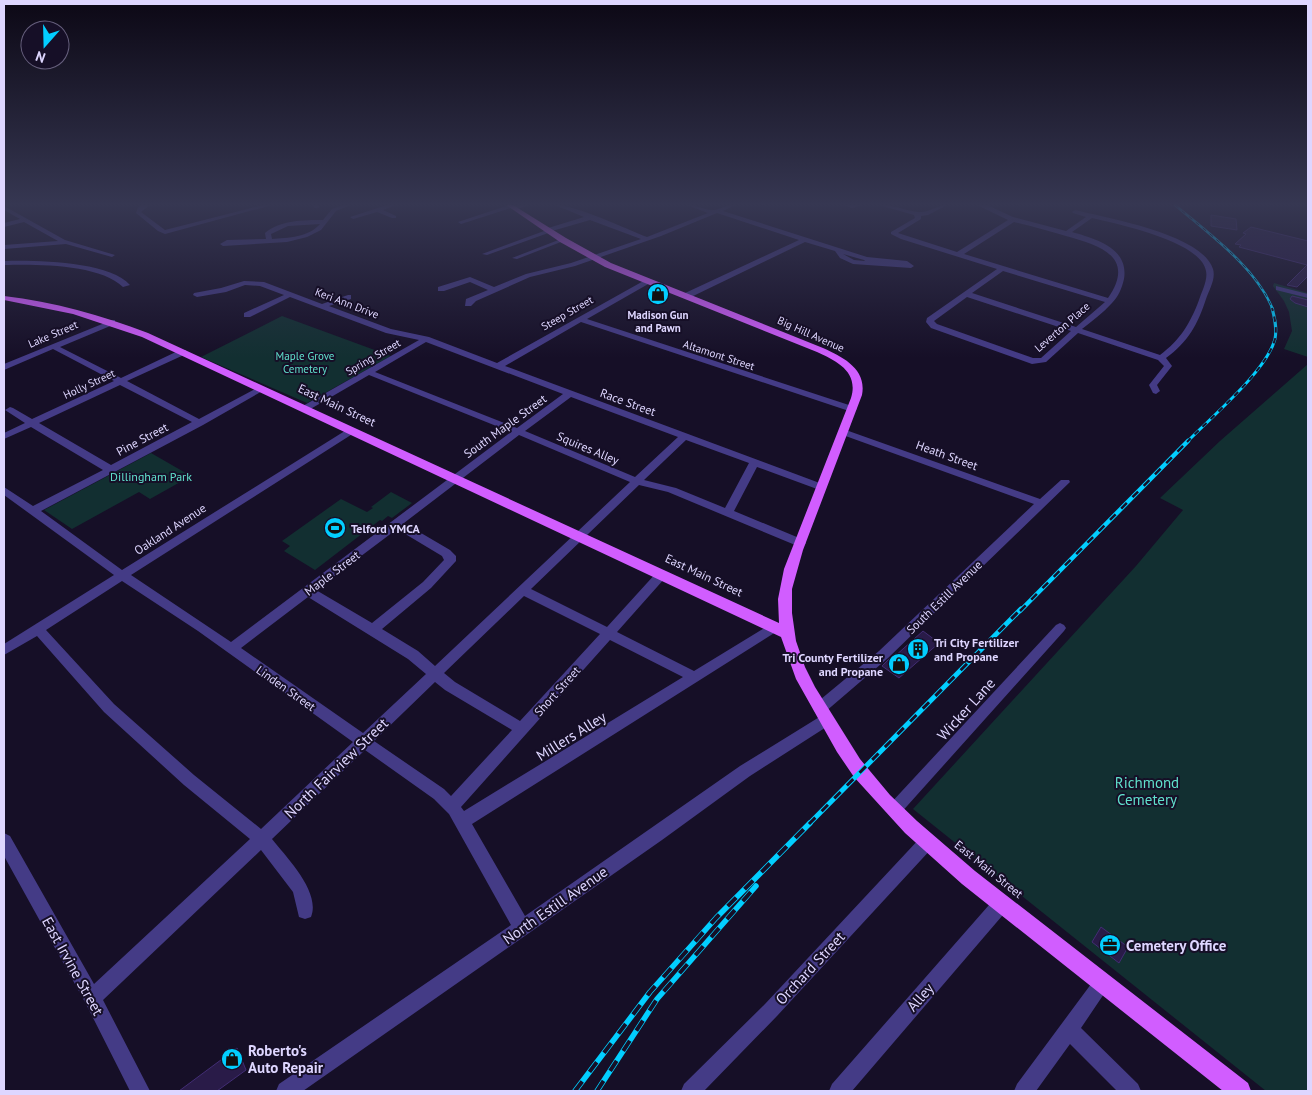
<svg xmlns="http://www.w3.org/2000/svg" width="1312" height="1095" font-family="'PT Sans',sans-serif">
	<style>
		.green { fill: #122f31 }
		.building { fill: #291b48; stroke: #422d74 }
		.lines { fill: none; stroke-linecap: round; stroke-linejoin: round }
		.minor { fill: #443b86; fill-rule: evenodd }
		.major { fill: #d15dff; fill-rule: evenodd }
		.rail-far4-casing { stroke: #02ceff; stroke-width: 2.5 }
		.rail-far3-casing { stroke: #02ceff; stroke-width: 3 }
		.rail-far2-casing { stroke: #02ceff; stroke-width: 4.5 }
		.rail-far1-casing { stroke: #02ceff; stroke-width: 5 }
		.rail-casing { stroke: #02ceff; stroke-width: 5.5 }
		.rail-far4 { stroke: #160f27; stroke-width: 1; stroke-dasharray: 4.5; stroke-linecap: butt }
		.rail-far3 { stroke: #160f27; stroke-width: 2; stroke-dasharray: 5.5; stroke-linecap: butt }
		.rail-far2 { stroke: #160f27; stroke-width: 2.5; stroke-dasharray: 8; stroke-linecap: butt }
		.rail-far1 { stroke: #160f27; stroke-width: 3; stroke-dasharray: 9; stroke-linecap: butt }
		.rail { stroke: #160f27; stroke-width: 4; stroke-dasharray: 12; stroke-linecap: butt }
		.labels { text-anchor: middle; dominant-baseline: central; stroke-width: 4; stroke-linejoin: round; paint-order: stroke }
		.far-street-label { font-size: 11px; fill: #ded6ff; stroke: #160f27 }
		.far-poi-label { font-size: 11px; font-weight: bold; fill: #ded6ff; stroke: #160f27 }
		.far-park-label { font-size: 11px; fill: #60e0cc; stroke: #160f27 }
		.street-label { font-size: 12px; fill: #ded6ff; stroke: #160f27 }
		.park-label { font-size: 12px; fill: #60e0cc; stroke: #160f27 }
		.poi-label { font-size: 12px; font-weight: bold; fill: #ded6ff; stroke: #160f27; text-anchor: start }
		.near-street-label { font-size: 15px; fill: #ded6ff; stroke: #160f27 }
		.near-park-label { font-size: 15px; fill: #60e0cc; stroke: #160f27 }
		.near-poi-label { font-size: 15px; font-weight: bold; fill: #ded6ff; stroke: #160f27; text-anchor: start }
	</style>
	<rect width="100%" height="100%" fill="#160f27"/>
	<path class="green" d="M1274,283L1308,293V357L1284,349L1292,331L1289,312L1284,301L1273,286Z
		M282,316L391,356L307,403L201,357Z
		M1308,364V1091H1266L913,809L1136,566L1183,510L1160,498L1220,441Z
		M151,453L191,476L150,499L139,492L72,529L44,510Z
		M391,492L412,503L392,518L388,516L382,521L380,520L315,570L284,551L290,546L282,541L341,499L367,512L373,508L371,507Z"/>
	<path class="building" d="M1211,215L1236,219L1237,230L1211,226Z
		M1251,227L1308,241V276L1297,287L1287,285L1307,265L1239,247L1241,245L1235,244L1246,234L1243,233Z
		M1292,296L1308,300V307L1295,303L1290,299Z
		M923,631L939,643L899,678L882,666L892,656L894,657Z
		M1101,927L1128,947L1119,963L1092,942Z
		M237,1048L246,1070L217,1091H179Z"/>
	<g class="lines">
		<path class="minor" d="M142,205H150L141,212L165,230L263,205H272L165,234L158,231L136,213L138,207Z
			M312,205H318L320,207L315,208Z
			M343,205H351L336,211L321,230L307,237L287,242L223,246L220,244L227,240L266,239L265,233C280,220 304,220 323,220L332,209ZM320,224C309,237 288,238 272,239L271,234L288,226Z
			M387,205H396L383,210L396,216V218H392L377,212L353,219L350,217Z
			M509,205L514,206L529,205L514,210L511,208L461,224L458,222Z
			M555,205C573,204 627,229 647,237L708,213L687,205C696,205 707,211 715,210C722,208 727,205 735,205L723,211L867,257L907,261L914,266L911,268L853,264L840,258L835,251L805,242L689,298H683V294L799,240L717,213L661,236L575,266L530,277L476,301L471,306H465L466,299L488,290L470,282L444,291H438V287L470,277L494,287L526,274L571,263L641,239L590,220L552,231L551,232L487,255L482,254L544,231L545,229L584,217ZM843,254L864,260L865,261L854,260Z
			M843,205H862L852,208Z
			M879,205C893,204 906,211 919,212C929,213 937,205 947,205L928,215L921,216V219L898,233L957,252L1008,220L977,205H987L1013,217L1066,231L1086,217L1073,213L1072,212L1075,210C1107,218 1202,234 1213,269C1216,279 1209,290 1206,299C1198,324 1188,342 1166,358L1172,366L1157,385L1160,391L1156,394L1153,393L1149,385L1164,366L1158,360L1078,333L1046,362L1032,364L931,328L926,322L927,318L997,269L901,239L891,234V232L915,218L914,215ZM1092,218C1117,224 1201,241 1206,271C1208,280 1202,291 1199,300C1190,324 1180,340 1160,355L1082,329C1092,321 1103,313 1112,303C1118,297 1122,288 1124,279C1129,248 1096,239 1072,232ZM1014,222C1031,226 1050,231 1066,236C1098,245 1137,256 1108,298L964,254ZM1003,271L1105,302L1076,327L972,293ZM967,297L1071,331L1041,358H1033L937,324L934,321Z
			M4,206L65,240L115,255L112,257L66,244L4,249V245L58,241L24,222L4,227V223L20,219L4,210Z
			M561,239L566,240L517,259L512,258Z
			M4,261C35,260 109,261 130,285L123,287C100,264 36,264 4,265Z
			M647,279L651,281L650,283L587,319L855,407L857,409L852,412L849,411L581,322L505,366L825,485L826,487L821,490L817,489L757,467L734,511L804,540L806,543L804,546L800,547L668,492L639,485L531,589L607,627L657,572H665L667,575L665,578L617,632L694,671L771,624L775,622L779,624L781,627L779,630L472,824L525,916L740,766L821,716L826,714L831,716L833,720L831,724L750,776L662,840L303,1091H276L279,1084L511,925L449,814L434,799L365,750L272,839C287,858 321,892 311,917L305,919L299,917L293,892L261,850L103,1000L150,1091H130L86,1004L4,856V833L10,836L94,984L250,839L184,785L104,712L37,636L4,655V644L114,575L4,495V487L33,506L103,470L31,427L4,439V433L25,423L5,410L10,407L13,408L32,419L114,381L53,349L4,370V364L112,320H115V324L60,347L121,378L180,350H186V354L127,381L199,419L259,387L262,386L266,389L203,425L41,511L122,570L348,429H354V433L131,575L231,642L511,432L369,375L307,411H301V407L419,340L386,333L290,297L250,317H244V313L284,295L260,286L245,285L226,292L197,297L193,295L194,293L221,288L244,281L264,282L322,304L348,295H351V299L329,306L391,329L429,337L497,363ZM426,342L563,394L517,428L375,372ZM120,385L192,422L111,465L39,423ZM571,397L678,437L635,477L525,431ZM519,435L630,482L435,666L418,651L382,629L431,588L456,561V556L450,550L404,523ZM686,440L749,463L725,508L676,488L644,480ZM397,529L442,556L444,560L423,582L372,623L316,590ZM122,581L198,631L353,742L261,829L194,775L114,704L46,630ZM524,596L600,634L520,721L455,682L444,673ZM308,597L408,659L426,674L363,733L241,648ZM610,640L683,677L464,811L461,807ZM435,682L445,690L512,730L451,796L444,789L374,741Z
			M1276,286L1308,294V298L1276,290Z
			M843,429L1040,499L1061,480H1069L1070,482L888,658L825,712L820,714L815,712L813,708L815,704L879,651L1034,504L840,434V430Z
			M1060,623L1064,625L1066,628L1064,631L899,815L894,817L889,815L886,810L889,805L1056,625Z
			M927,834L933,837L935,842L933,847L777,1016L704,1091H681L684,1084L765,1004L921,837Z
			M1002,895L1008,897L1010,903L1008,909L852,1091H829L832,1084L996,897Z
			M1103,973L1109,976L1112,982L1081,1028L1138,1084L1141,1091H1117L1070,1044L1036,1091H1014L1017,1084L1097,976Z"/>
		<path class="major" d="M506,205H513L566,238L611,263L823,348C843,357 867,369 862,395L803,550L792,589V613L796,641L805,667L815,687L860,759L890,795L917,821L975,871L1248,1083L1251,1091H1223L962,884L905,833L854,777L837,752L796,679L781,637L142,337L73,314L4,300V296C54,302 101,315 148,333L779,623L778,599L784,569L851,398C859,372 837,361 817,352L605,267L560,242Z"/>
		<g class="rail-far4-casing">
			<path id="rail-far4" d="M1175,205C1208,233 1257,268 1273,310"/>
		</g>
		<g class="rail-far3-casing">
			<path id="rail-far3" d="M1187,442C1211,417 1266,372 1275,339C1277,328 1275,319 1272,308"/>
		</g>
		<g class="rail-far2-casing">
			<path id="rail-far2" d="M1020,611L1188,441"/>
		</g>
		<g class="rail-far1-casing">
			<path id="rail-far1" d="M809,824L1021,609"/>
		</g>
		<g class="rail-casing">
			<path id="rail" d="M575,1091L650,992L716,918L810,823
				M597,1091L657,999L756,886"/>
		</g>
		<use href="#rail-far4" class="rail-far4"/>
		<use href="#rail-far3" class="rail-far3"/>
		<use href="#rail-far2" class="rail-far2"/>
		<use href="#rail-far1" class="rail-far1"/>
		<use href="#rail" class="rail"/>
	</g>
	<linearGradient id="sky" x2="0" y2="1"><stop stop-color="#0c0815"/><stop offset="0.57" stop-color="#363752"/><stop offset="1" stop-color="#363752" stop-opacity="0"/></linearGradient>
	<rect width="1312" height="358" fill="url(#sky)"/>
	<defs>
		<g id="shop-disc" transform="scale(1.125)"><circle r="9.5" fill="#02ceff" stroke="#160f27"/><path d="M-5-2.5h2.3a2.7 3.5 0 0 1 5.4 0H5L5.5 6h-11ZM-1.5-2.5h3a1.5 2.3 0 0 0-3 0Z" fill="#111"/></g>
		<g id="stadium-disc" transform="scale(1.125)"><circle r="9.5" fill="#02ceff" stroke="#160f27"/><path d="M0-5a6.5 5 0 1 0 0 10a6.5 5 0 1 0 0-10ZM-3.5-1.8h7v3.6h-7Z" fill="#111"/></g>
		<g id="building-disc" transform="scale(1.125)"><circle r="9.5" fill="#02ceff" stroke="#160f27"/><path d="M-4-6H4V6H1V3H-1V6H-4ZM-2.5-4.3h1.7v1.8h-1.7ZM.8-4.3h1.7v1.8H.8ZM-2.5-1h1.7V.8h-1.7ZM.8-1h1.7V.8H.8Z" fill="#111"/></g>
		<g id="office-disc" transform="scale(1.125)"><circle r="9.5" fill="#02ceff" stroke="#160f27"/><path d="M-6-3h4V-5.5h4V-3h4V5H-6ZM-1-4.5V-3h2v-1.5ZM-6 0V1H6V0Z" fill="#111"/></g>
	</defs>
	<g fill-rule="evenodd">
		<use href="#shop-disc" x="658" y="294"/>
		<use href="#stadium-disc" x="335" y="528"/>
		<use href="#building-disc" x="918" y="649"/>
		<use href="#shop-disc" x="899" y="664"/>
		<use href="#office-disc" x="1110" y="945"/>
		<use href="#shop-disc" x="232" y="1059"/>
	</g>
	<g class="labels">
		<g class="far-street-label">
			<text transform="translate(347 303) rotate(21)">Keri Ann Drive</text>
			<text transform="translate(567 313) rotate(-30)">Steep Street</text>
			<text transform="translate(1062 327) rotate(-41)">Leverton Place</text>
			<text transform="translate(53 334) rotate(-23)">Lake Street</text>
			<text transform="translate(811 334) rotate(24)">Big Hill Avenue</text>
			<text transform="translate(719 355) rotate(18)">Altamont Street</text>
			<text transform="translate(373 357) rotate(-30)">Spring Street</text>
			<text transform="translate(89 384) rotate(-25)">Holly Street</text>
		</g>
		<g class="far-poi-label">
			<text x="658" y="315">Madison Gun<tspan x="658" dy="13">and Pawn</tspan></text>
		</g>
		<g class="far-park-label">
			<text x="305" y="356">Maple Grove<tspan x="305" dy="13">Cemetery</tspan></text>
		</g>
		<g class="street-label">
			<text transform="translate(628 402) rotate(20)">Race Street</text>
			<text transform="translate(337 405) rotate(25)">East Main Street</text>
			<text transform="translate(505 426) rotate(-36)">South Maple Street</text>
			<text transform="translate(142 439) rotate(-28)">Pine Street</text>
			<text transform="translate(588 448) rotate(23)">Squires Alley</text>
			<text transform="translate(947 455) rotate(20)">Heath Street</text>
			<text transform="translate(170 529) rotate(-33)">Oakland Avenue</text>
			<text transform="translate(332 573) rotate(-37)">Maple Street</text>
			<text transform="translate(704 575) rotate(25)">East Main Street</text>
			<text transform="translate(944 597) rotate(-44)">South Estill Avenue</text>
			<text transform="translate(286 688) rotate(35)">Linden Street</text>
			<text transform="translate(557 691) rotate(-48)">Short Street</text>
			<text transform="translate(989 869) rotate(39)">East Main Street</text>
		</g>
		<g class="park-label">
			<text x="151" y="476">Dillingham Park</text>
		</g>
		<g class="poi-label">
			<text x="351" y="528">Telford YMCA</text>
			<text x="934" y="642">Tri City Fertilizer<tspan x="934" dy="14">and Propane</tspan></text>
			<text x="883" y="657" text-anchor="end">Tri County Fertilizer<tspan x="883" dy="14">and Propane</tspan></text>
		</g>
		<g class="near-street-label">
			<text transform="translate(966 709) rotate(-48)">Wicker Lane</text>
			<text transform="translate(571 736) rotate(-32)">Millers Alley</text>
			<text transform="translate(336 768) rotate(-44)">North Fairview Street</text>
			<text transform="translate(555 905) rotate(-35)">North Estill Avenue</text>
			<text transform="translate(73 966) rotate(61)">East Irvine Street</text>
			<text transform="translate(810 968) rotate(-47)">Orchard Street</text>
			<text transform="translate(920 997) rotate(-49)">Alley</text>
		</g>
		<g class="near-park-label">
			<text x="1147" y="782">Richmond<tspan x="1147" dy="17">Cemetery</tspan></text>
		</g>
		<g class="near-poi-label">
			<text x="1126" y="945">Cemetery Office</text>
			<text x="248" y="1050">Roberto's<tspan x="248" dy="17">Auto Repair</tspan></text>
		</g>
	</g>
	<rect width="1312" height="1095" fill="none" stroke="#ded6ff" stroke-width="10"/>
	<g transform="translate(45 45) rotate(200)"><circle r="24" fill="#160f27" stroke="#665f7d"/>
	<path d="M0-4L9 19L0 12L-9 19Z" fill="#02ceff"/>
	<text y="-8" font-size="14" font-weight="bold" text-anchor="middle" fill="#ded6ff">N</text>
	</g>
</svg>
